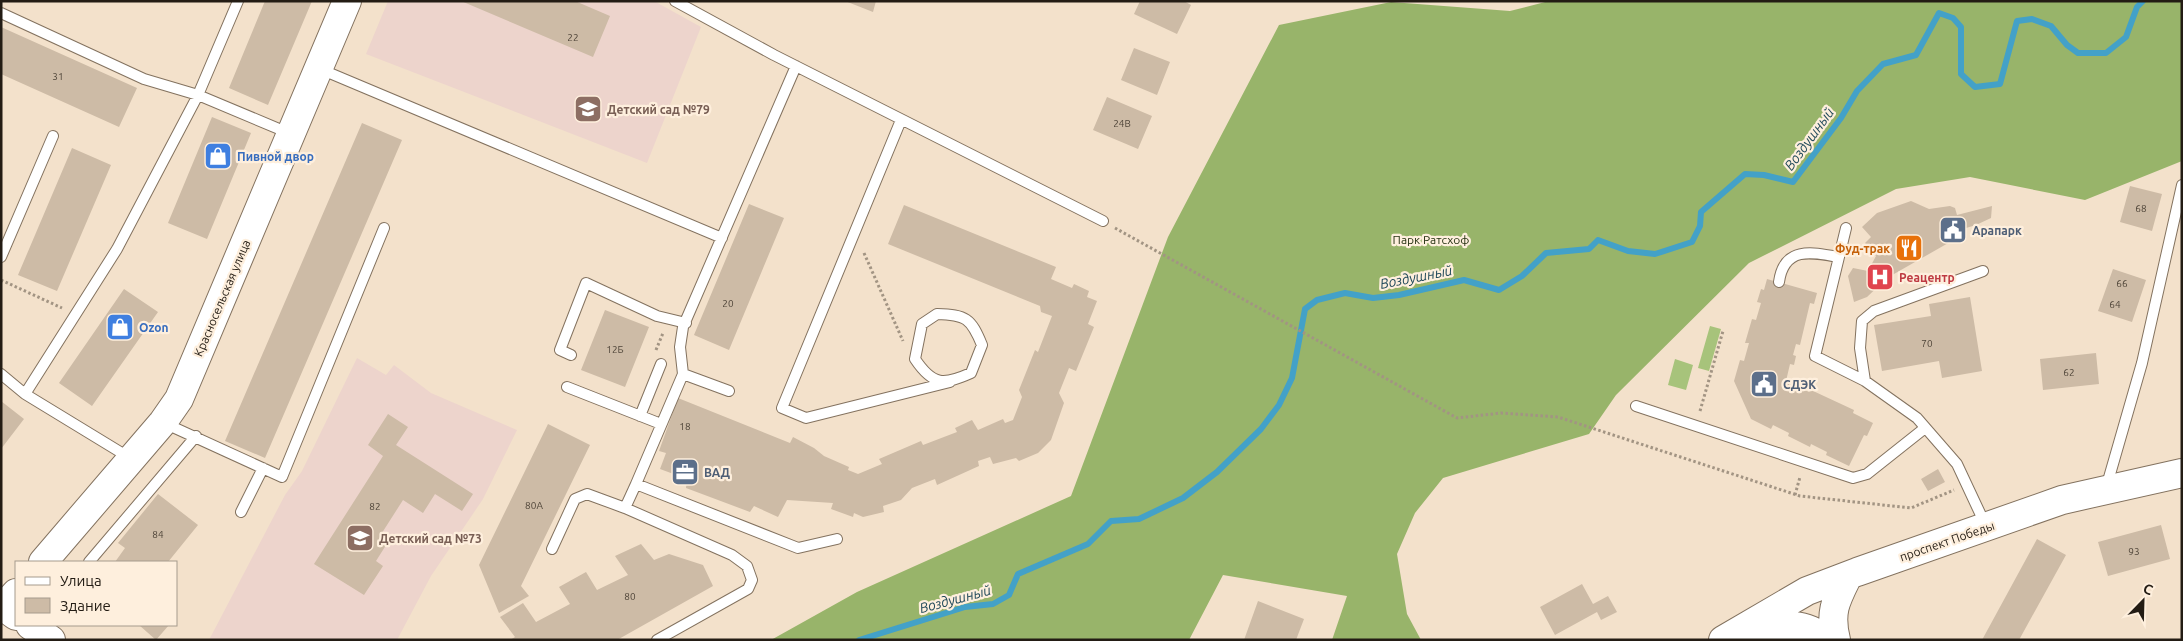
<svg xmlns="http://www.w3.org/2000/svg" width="2183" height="641" font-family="Ubuntu,sans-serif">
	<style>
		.education { fill: #edd4cc }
		.green { fill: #a7c37b }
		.forest { fill: #98b46a }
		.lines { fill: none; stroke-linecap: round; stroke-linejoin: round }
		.stream { stroke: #43a1c8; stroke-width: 6 }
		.building { fill: #cdbba6 }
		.lane-casing { stroke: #83725f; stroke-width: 12 }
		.secondary-casing { stroke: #83725f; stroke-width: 30 }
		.primary-casing { stroke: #83725f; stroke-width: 30 }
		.path { stroke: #a29483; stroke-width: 3; stroke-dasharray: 2.5 2.5; stroke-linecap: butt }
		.lane { stroke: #fff; stroke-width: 10 }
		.secondary { stroke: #fff; stroke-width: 28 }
		.primary { stroke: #fff; stroke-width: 28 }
		.labels { text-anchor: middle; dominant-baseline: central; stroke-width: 4.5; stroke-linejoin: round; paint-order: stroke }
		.number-label { font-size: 10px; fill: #4e4438 }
		.education-label { font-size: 12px; font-weight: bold; fill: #785e54; stroke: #feefdd; text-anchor: start }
		.shop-label { font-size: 12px; font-weight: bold; fill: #366cbe; stroke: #feefdd; text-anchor: start }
		.service-label { font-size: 12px; font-weight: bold; fill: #4e5e75; stroke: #feefdd; text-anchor: start }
		.park-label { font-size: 12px; fill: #253111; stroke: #feefdd }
		.food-label { font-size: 12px; font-weight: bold; fill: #c56008; stroke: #feefdd; text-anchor: end }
		.health-label { font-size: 12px; font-weight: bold; fill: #be3a42; stroke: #feefdd; text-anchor: start }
		.street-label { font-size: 12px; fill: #231c14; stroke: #feefdd }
		.water-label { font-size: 14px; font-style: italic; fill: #224a5b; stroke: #feefdd }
	</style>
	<rect width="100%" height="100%" fill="#f3e1cb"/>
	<path class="education" d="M388,1H654L701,27L647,163L366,54Z
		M357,358L386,375L394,365L431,393L517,430L483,499L431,576L397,640H209L285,495L302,471Z"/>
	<path class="green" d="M1710,326L1721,329L1709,371L1698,368Z
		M1675,359L1693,365L1686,390L1668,385Z"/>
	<path class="forest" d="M1549,1H2182V161L2085,200L1970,177L1896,189L1749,263L1616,395L1589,434L1443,478L1415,513L1397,554L1407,614L1421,640H1332L1347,596L1223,575L1189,640H771L857,592L1071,496L1168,237L1279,25L1391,2L1510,11Z"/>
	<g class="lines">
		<path class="stream" d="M859,640L965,607L993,604L1009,595L1018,574L1088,544L1111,521L1139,519L1183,498L1217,472L1261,429L1279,405L1292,378L1305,309L1317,300L1345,293L1373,298L1399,295L1464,280L1499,290L1522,276L1546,253L1589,249L1598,240L1628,251L1655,254L1692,242L1700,226L1701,212L1745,174L1764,175L1793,182L1841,118L1857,91L1883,64L1916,55L1939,13L1953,18L1961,27V74L1975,87L2000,84L2017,21L2032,19L2051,26L2067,45L2078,53H2106L2126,37L2137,7L2143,1"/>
	</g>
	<path class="building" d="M265,1H312L268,105L229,88Z
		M461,1H575L610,16L593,57Z
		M845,1H876L873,12Z
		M1140,1H1184L1191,5L1177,34L1134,14Z
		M1,27L137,88L119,127L1,74Z
		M1134,48L1170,62L1157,95L1121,80Z
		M1107,97L1152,116L1138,149L1093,130Z
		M212,117L251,133L207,239L168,223Z
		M362,123L402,140L265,458L225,441Z
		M72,148L111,165L57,291L18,275Z
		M2130,186L2162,194L2152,231L2120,222Z
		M1911,201L1929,209L1950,206L1955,208L1957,215L1992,206L1991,218L1976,225L1956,231L1957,238L1887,278L1867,297L1854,302L1848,276L1853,268L1868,271L1876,256L1865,243L1871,237L1862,227L1877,213Z
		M749,204L784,218L729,350L694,335Z
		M904,205L1056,267L1051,279L1072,288L1074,284L1089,291L1087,297L1097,301L1088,324L1094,327L1076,371L1069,368L1059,393L1064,403L1051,440L1038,453L1019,461L1016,458L993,464L990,457L978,461L979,466L937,485L935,479L912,488L901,500L883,506L884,512L863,517L854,513L853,517L831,509L833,503L787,500L778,517L754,506L750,512L686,488L687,479L660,469L666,453L659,451L678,398L790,443L793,437L814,448L824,456L849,467L848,470L858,474L882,464L879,459L921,441L923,445L957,432L955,428L972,420L978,430L1003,419L1005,423L1013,420L1022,397L1019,390L1035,350L1038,352L1052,316L1041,312L1040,306L888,244Z
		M2113,269L2146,280L2132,322L2098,311Z
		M1767,279L1817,293L1814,304L1810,303L1800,345L1796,344L1793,355L1796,356L1794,365L1790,364L1786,381L1809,392L1811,390L1854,410L1853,413L1873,423L1867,436L1864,435L1849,466L1826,455L1827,452L1811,444L1810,447L1788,436L1789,433L1773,425L1771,429L1751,419L1734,381L1740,360L1744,361L1749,343H1745L1752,319L1756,320L1761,303L1757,302L1761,289L1764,290Z
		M124,289L158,312L92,406L59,383Z
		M1970,297L1982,371L1942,378L1939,361L1882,371L1874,325L1931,316L1929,304Z
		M605,310L649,327L625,387L581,370Z
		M2096,353L2099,384L2043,390L2040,359Z
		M1,401L24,419L1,449Z
		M388,414L408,427L396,445L473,494L462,511L435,494L423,513L403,500L380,536L388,542L376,561L383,566L364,595L314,564L383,456L368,445Z
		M548,424L590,445L521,586L529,596L499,613L479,565Z
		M1938,469L1945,482L1928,491L1921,479Z
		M158,494L198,525L168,562H115L125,548L118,543Z
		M2161,525L2170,559L2108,576L2098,542Z
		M2037,539L2066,555L2019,640H1982Z
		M641,544L654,560L669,554L703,565L713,586L617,640H510L515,637L500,617L523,603L536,622L570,604L559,587L586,572L597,590L628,575L615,556Z
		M1582,584L1593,604L1608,596L1617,612L1601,620L1597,612L1555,635L1540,607Z
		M1258,601L1304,619L1296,640H1244Z
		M139,625H169L156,640Z"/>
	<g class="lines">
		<g class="lane-casing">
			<path id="lane" d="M675,1L774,55L1103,221
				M1,13L144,79L198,95L291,134
				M320,69L722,238
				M901,120L782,408L806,418L950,382
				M1846,228L1815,356L1865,381
				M1,257L53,136
				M1983,271L1874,311L1862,321L1860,348L1865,381L1917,418L1957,464L1986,526
				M1779,282C1784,246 1812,252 1838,257
				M937,314C966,315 971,318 982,345L971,373C944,385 933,386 915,359L922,324Z
				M571,355L560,350L586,283L657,316L686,323
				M1,374L25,394L130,458
				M683,374L636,484L798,548L837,539
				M567,387L661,424
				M729,391L683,374L680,347L683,327L796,66
				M25,394L117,249L198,95L238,1
				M1636,406L1853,478L1867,474L1925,428
				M640,416L661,364
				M164,423L282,477L384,228
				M2106,488L2142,363L2182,185
				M625,508L732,555L747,566L752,580L748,589L657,640
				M241,512L263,468
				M552,549L575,499L587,494L625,508L636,484
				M89,562L196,436"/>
		</g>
		<g class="secondary-casing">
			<path id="secondary" d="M43,562L163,422L179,399L347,1
				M3,607L16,593"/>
		</g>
		<g class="primary-casing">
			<path id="primary" d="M1,605L16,616
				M30,625L51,640
				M1723,640L1807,591L1857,572L2062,500L2182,473
				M1762,640C1792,620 1799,623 1830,640
				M1836,640C1829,612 1836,600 1848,576"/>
		</g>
		<path class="path" d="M1115,228L1457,418L1501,413L1558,417L1800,496L1911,508L1954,490
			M864,253L903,341
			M1,280L62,308
			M656,350L663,333
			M1700,411L1723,331
			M1795,495L1800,477"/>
		<use href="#lane" class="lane"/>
		<use href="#secondary" class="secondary"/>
		<use href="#primary" class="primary"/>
	</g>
	<defs>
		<g id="school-square" transform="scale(1.4375)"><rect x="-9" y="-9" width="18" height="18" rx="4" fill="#8d6e63" stroke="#feefdd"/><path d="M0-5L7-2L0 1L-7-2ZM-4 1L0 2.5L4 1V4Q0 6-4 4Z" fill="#fff"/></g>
		<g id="shop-square" transform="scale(1.4375)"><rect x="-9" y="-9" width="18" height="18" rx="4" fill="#3f7fe0" stroke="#feefdd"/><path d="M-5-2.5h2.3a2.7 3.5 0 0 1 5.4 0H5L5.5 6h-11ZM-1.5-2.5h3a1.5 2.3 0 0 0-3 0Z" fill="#fff"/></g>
		<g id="civic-square" transform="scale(1.4375)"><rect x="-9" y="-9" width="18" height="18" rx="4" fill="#5c6f8a" stroke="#feefdd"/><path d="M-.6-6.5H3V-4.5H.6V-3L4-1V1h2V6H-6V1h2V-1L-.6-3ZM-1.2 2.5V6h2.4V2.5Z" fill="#fff"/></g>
		<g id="restaurant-square" transform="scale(1.4375)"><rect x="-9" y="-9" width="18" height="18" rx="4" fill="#e8710a" stroke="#feefdd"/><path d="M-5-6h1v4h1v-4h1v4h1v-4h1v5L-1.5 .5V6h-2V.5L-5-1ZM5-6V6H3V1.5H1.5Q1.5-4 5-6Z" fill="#fff"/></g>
		<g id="hospital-square" transform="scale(1.4375)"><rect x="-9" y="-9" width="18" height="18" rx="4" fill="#e0444e" stroke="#feefdd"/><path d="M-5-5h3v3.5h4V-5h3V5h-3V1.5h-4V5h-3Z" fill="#fff"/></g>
		<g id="office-square" transform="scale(1.4375)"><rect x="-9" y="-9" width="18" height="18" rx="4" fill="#5c6f8a" stroke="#feefdd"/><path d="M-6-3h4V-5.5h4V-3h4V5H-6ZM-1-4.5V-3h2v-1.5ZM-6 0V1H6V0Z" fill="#fff"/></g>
	</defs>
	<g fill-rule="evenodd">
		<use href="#school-square" x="588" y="109"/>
		<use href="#shop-square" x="218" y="156"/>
		<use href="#civic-square" x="1953" y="230"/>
		<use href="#restaurant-square" x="1909" y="248"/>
		<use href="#hospital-square" x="1880" y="277"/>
		<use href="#shop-square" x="120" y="327"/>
		<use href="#civic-square" x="1764" y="384"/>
		<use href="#office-square" x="685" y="472"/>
		<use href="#school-square" x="360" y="538"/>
	</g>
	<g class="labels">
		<g class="number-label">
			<text x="573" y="37">22</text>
			<text x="58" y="76">31</text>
			<text x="1122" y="123">24В</text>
			<text x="2141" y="208">68</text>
			<text x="2122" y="283">66</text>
			<text x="728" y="303">20</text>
			<text x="2115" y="304">64</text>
			<text x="1927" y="343">70</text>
			<text x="615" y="349">12Б</text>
			<text x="2069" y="372">62</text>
			<text x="685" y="426">18</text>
			<text x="534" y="505">80А</text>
			<text x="375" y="506">82</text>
			<text x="158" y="534">84</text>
			<text x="2134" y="551">93</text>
			<text x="630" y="596">80</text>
		</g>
		<g class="education-label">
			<text x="607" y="109">Детский сад №79</text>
			<text x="379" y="538">Детский сад №73</text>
		</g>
		<g class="shop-label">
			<text x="237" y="156">Пивной двор</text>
			<text x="139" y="327">Ozon</text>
		</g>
		<g class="service-label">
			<text x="1972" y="230">Арапарк</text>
			<text x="1783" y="384">СДЭК</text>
			<text x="704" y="472">ВАД</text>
		</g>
		<g class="park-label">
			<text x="1431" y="239">Парк Ратсхоф</text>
		</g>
		<g class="food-label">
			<text x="1890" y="248">Фуд-трак</text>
		</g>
		<g class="health-label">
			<text x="1899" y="277">Реацентр</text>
		</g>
		<g class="street-label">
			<text transform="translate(222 298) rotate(-67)">Красносельская улица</text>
			<text transform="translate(1947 541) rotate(-19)">проспект Победы</text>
		</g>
		<g class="water-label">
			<text transform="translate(1809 139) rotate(-54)">Воздушный</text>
			<text transform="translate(1416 277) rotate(-11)">Воздушный</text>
			<text transform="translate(955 599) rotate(-15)">Воздушный</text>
		</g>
	</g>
	<rect width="2183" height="641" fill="none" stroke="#231c14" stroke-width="5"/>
	<rect x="15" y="561" width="162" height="65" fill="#feefdd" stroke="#a69b8d"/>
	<rect x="25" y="577" width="25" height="8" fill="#ffffff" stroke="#a69b8d"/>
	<text x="60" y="586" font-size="15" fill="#231c14">Улица</text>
	<rect x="25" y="598" width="25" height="15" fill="#cdbba6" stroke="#a69b8d"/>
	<text x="60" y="611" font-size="15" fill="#231c14">Здание</text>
	<g transform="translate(2143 601) rotate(23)" stroke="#feefdd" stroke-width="4" paint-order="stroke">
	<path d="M0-4L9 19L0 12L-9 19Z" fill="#231c14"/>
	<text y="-8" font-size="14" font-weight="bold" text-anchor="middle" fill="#231c14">С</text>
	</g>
</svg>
